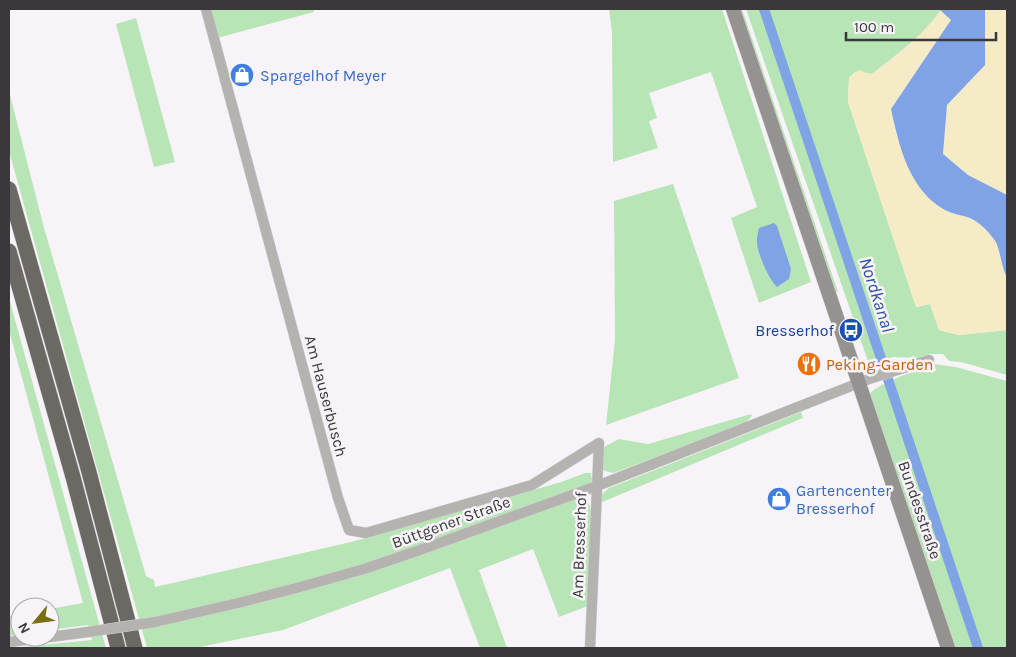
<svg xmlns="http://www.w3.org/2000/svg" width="1016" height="657" font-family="Karla,sans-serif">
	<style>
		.green { fill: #b8e5b5 }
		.sand { fill: #f5ebc6 }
		.water { fill: #7fa3e4 }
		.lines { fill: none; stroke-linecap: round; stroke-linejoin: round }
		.canal { stroke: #7fa3e4; stroke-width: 10 }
		.street-casing { stroke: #d2ced3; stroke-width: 11 }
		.secondary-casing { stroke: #d2ced3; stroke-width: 15 }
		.highway-casing { stroke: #d2ced3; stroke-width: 16 }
		.street { stroke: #b5b3b0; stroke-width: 10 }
		.secondary { stroke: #95928f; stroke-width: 14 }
		.highway { stroke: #6c6863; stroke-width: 15 }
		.street-bridge-casing { stroke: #d2ced3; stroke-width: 11; stroke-linecap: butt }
		.street-bridge { stroke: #b5b3b0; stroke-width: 10 }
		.labels { text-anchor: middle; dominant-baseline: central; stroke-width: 5; stroke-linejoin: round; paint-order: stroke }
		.shop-label { font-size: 16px; fill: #366cbe; stroke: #f8f3f9; text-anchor: start }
		.transit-label { font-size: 16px; fill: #164399; stroke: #f8f3f9; text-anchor: end }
		.food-label { font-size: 16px; fill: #c56008; stroke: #f8f3f9; text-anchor: start }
		.street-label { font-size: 16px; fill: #3a383a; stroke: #f8f3f9 }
		.water-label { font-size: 18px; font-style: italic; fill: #2a52a0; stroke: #f8f3f9 }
	</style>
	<rect width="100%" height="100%" fill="#f8f3f9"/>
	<path class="green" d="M210,9H313L314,12L217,38Z
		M609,9H722L811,282L759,303L731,218L757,207L711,72L649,93L657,118L649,121L658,148L613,162L612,32Z
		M739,9H742L838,292H834Z
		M746,9L941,10C923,36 896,55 872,74L855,72L849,78L848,102L916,307L930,304L939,330L959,335L1007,330V375L961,362L949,361L943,354H930L918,358L893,357L873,364H869Z
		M136,18L175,162L154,167L116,24Z
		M9,91L44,228L146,576L154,580L155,587L351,542L561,482L585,473H591L592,480L586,495L591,510L588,606L559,617L533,549L479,570L507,648H480L450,568L283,630L195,648H147L9,151Z
		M673,184L739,378L606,425L615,340L614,201Z
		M9,298L106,648H11L92,640L88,625L50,630V609L83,603L9,330Z
		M934,364L956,367L1007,381V648H953L869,395C874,386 908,373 919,370C924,370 931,371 936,371Z
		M801,412L803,418L600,503V496L609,488Z
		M751,414L752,416L743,425L613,473L605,471L602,469L604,447L619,439L648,444Z
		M20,614V635L9,636V616Z"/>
	<path class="sand" d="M985,9H1007V195L968,175L943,154L947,105L985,65Z
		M941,10L951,20L891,109L897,137L946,211C964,216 985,221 995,240C1001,251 1000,265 1007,277V330L959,335L939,330L930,304L916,307L848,102L849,78L855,72L860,70L866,73L872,74C896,55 923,36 941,10Z"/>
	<path class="water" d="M939,9H985V65L947,105L943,154L968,175L1007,195V277C1000,265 1001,247 993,238C987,230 979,222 970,218C962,215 952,214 945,210C909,190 899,146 891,109L951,20Z
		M774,223L777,226L791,269L789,279L777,287C769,280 756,251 757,240C757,236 758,232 759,228Z"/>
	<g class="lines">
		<path class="canal" d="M764,9L978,648"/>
		<g class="street-casing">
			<path id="street" d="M206,9L338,498L349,530L366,533L532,485L599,443
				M155,622L238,603L300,587L364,569L417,551L597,486L869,379L929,360
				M50,637L88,632
				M9,642L49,637
				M590,648L599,443"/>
		</g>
		<g class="secondary-casing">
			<path id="secondary" d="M733,9L948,648"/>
		</g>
		<g class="highway-casing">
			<path id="highway" d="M9,189L89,472L135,648
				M9,251L73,477L118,648"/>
		</g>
		<use href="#street" class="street"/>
		<use href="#secondary" class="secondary"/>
		<use href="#highway" class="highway"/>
		<g class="street-bridge-casing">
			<path id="street-bridge" d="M88,632L155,622"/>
		</g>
		<use href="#street-bridge" class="street-bridge"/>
	</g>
	<defs>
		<g id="shop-disc" transform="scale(1.25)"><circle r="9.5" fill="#3f7fe0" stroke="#f8f3f9"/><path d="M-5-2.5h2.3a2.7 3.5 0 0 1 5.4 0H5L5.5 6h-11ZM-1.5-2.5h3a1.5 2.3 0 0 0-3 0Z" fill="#fff"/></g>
		<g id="bus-disc" transform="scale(1.25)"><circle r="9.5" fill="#1a4fb4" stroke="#f8f3f9"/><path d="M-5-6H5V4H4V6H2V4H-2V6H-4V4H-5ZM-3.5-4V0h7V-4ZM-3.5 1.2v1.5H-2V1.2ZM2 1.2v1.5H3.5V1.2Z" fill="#fff"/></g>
		<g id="restaurant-disc" transform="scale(1.25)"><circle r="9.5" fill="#e8710a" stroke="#f8f3f9"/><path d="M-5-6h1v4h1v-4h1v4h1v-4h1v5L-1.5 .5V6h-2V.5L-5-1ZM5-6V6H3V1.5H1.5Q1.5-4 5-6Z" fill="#fff"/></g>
	</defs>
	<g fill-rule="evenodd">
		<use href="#shop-disc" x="242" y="75"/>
		<use href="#bus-disc" x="851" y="330"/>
		<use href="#restaurant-disc" x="809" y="364"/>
		<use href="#shop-disc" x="779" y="499"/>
	</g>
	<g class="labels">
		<g class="shop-label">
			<text x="260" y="75">Spargelhof Meyer</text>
			<text x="796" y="490">Gartencenter<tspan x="796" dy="18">Bresserhof</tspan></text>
		</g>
		<g class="transit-label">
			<text x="834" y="330">Bresserhof</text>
		</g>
		<g class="food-label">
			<text x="826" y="364">Peking-Garden</text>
		</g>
		<g class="street-label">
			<text transform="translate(326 396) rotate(75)">Am Hauserbusch</text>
			<text transform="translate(920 510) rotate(71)">Bundesstraße</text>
			<text transform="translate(451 522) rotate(-20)">Büttgener Straße</text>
			<text transform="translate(579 545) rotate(-88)">Am Bresserhof</text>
		</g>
		<g class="water-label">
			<text transform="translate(877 295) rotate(72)">Nordkanal</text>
		</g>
	</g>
	<rect width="1016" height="657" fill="none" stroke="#3a383a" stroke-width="20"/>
	<g transform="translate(35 622) rotate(241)"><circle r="24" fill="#f8f3f9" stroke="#aca8ad"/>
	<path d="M0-4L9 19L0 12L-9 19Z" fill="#796f0e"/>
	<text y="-8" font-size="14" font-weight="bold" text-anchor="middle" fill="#3a383a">N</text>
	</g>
	<path d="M846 32v8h150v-8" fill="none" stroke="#3a383a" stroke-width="2.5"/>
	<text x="854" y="32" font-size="15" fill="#3a383a" stroke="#f8f3f9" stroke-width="4" paint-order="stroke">100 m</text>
</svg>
